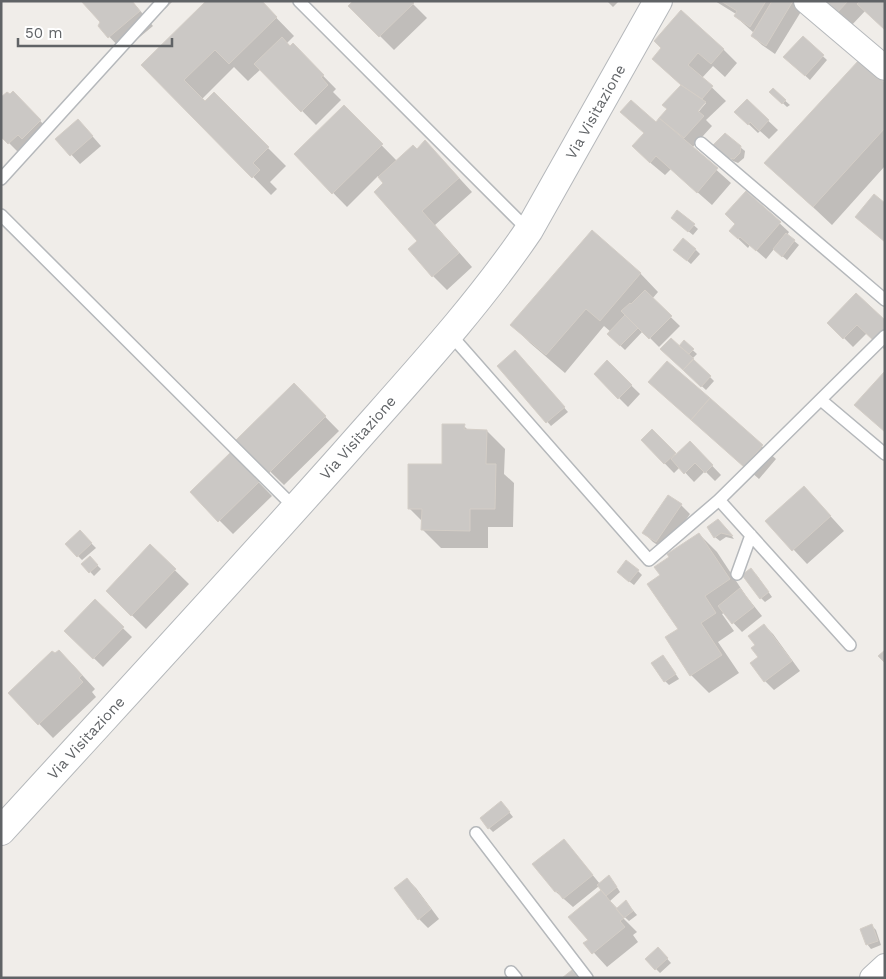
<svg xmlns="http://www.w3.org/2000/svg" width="886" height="979" font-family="'Work Sans',sans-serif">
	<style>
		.shadow { fill: #0003; fill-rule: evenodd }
		.building { fill: #cbc8c5; stroke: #d4cec7 }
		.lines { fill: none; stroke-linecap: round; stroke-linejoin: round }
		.service-casing { stroke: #b5b8bb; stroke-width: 14 }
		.minor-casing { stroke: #b5b8bb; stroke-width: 26 }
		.tertiary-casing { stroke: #b5b8bb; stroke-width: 30 }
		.service { stroke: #fff; stroke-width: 11 }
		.minor { stroke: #fff; stroke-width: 24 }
		.tertiary { stroke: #fff; stroke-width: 28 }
		.labels { text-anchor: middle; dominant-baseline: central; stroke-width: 4; stroke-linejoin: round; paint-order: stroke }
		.street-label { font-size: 15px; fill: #606366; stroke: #fff }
	</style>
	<rect width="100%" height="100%" fill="#f0ede9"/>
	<path class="shadow" d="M83,1H132L153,26L123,51L99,26L101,22Z
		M157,1H173L165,9Z
		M260,1L294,36L286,44L290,47L293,45L336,89L333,92L341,100L316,125L261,69L248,81L234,67L202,99L205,103L214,94L286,166L270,182L277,189L271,195L143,65Z
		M410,1L427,18L394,50L350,6Z
		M607,1H619L613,7Z
		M715,1H793L802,10L775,54L762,45L752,36L754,33L735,16L736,14Z
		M823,1H885L866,10L850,27Z
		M803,38L827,60L810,80L789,61Z
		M723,49L737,63L725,77L713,66L702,78L726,101L706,120L712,126L692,148L731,183L712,205L671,169L665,175L647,160L656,124L668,110L664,105L682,85L653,59ZM703,103H706L695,116L693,114Z
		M885,85V166L832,225L766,163Z
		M773,90L790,105L787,107L771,92Z
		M13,93L49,130L18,152L1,135L10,96Z
		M747,101L778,130L769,139L760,131L758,133L736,112Z
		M344,107L397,161L417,150L439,156L472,192L435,225L472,267L447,290L433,276L419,241L385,183L378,176L347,207L295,154Z
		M87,130L101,146L80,164L57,139Z
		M740,147L745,151L744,158L738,163L733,161L719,149Z
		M746,192L789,232L787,235L799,245L787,260L774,249L766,259L750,245L748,248L730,231L736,224Z
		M678,211L698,229L693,235L677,222Z
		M696,250L700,254L691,264L679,254Z
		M640,273L658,292L652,299L680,326L659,347L643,331L625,350L608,334L611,332L604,326L565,373L530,343L512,325Z
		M885,322L884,349L867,333L853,347L829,323Z
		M684,342L697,354L692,359L714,381L706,390L671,358L686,351Z
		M519,356L568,412L551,426L499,366Z
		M607,362L640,394L628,407L595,374Z
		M667,362L776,459L759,479L707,433Z
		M294,385L339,431L284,485L238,440Z
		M464,426L469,431H487L505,449L504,474L514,483L513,527H488V548H441L423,530V522L409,508L443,466Z
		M652,431L676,456L699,452L721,475L715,481L705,471L694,482L680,467L674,473L642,440Z
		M245,468L272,496L233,534L191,492Z
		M804,487L844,531L807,564L767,521Z
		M681,505L690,514L665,550L653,542L644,533Z
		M723,525L734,539L726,537L720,541L715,537Z
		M80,532L96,548L82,560L78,556Z
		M699,534L717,552L746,596L762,616L742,632L724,613L722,614L734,631L718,642L739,673L709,693L691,675L679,629L662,575Z
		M150,546L189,584L146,629L107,591Z
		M90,558L101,569L94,576L83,564Z
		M638,571L642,575L634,585L622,576Z
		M756,574L772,597L765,602L761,598Z
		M95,601L132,637L103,667L66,631Z
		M764,625L773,634L800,671L774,690L765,681L757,645Z
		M667,661L679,679L669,685L665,681Z
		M73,665L95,689L92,692L96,697L53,738L9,693Z
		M505,807L513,817L493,832L489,828Z
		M564,840L600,884L613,881L620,892L610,901L618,909L626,902L637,915L629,921L620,913L619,914L637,932L633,935L638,942L607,967L585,943L589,940L606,895L599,886L573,907L556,892Z
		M407,879L416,888L439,919L428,928L419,919Z
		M872,926L876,930L881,945L871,949L867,944Z
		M662,953L671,963L660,973L656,969Z"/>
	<path class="building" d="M81,1H132L140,11L108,38L98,26L100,22Z
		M206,1H262L277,17L229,64L215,50L184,80L205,101L214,92L269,147L253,163L260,170L252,178L141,65Z
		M353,1H412L414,3L379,37L348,6Z
		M721,1H766L750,27L734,16L737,11Z
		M772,1H793L766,46L751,36Z
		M822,1H848L836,14Z
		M860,1H885V30L857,4Z
		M681,10L724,49L711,64L698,53L688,65L713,86L702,99L681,85L652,59L661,48L654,41Z
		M803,36L824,55L805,76L783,57Z
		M282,37L290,46L293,43L324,75L321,77L328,85L301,112L254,64Z
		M859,60L885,83V128L813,207L764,163Z
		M681,85L706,102L698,111L704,116L684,138L659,118L667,109L662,105Z
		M773,88L786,100L782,104L769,92Z
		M13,91L41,120L22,139L18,135L8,144L1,137V97L7,92L10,94Z
		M747,99L769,120L759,131L750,122L748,125L734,112Z
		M631,100L656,122L659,118L718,168L697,193L656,156L650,163L632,146L644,133L620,112Z
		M344,105L383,144L332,194L294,154Z
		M78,119L93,136L70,156L55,139Z
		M725,133L741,146L740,153L734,159L728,158L713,145Z
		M425,140L459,178L422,211L459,253L432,277L408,249L417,241L374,192L383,183L378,177L413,145L417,149Z
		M746,191L781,222L756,251L740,237L738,239L729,231L735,224L725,214Z
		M874,194L885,203V242L855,217Z
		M677,210L695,224L688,232L671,218Z
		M592,230L641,273L600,321L586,309L546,355L510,325Z
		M786,233L795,240L782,257L773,249Z
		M683,238L696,249L687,261L673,250Z
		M645,290L672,316L649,339L621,311L630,303L631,304Z
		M856,293L885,320V329L874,341L857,325L843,339L827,323Z
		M625,315L638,328L620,346L607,334Z
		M671,338L694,359L683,370L660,349Z
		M684,340L694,349L689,354L679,346Z
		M515,350L565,407L546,423L497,366Z
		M693,359L711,376L701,387L683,370Z
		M607,360L632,385L618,399L594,374Z
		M667,361L710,398L691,420L648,382Z
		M885,371V432L854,405Z
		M294,383L326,416L269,473L236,440Z
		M710,398L763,445L744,467L691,420Z
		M442,424H465L464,429L487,430L486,464H496L495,509H470V531L421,530L422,509H408V464H442Z
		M652,429L676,453L664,464L641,440Z
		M690,441L713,465L705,473L695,463L684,474L671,459Z
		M231,452L259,482L218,522L190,492Z
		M804,486L831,516L792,551L765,521Z
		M668,495L682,504L656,542L642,533Z
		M718,519L733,536L721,533L714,538L707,527Z
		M80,530L92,543L77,557L65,544Z
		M699,533L730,579L705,596L716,613L701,623L722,655L690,676L665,637L678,629L647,584L660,575L654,567L669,557L667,554Z
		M150,544L176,569L131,616L106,591Z
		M90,556L98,565L89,573L81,564Z
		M626,560L639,570L629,582L617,572Z
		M751,568L769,592L760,599L742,575Z
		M740,588L754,607L732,624L718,606Z
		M95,599L124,627L93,659L64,631Z
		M764,624L792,661L764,682L750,663L758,657L751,648L755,645L748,636Z
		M59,650L82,675L79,678L83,682L38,725L8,693L52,651L55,653Z
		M885,650V663L878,656Z
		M663,655L676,674L664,682L651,663Z
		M501,801L510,812L488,829L480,818Z
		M564,839L593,875L563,899L557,891L555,892L532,864Z
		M609,875L617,887L606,896L597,885Z
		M407,878L431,909L418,920L394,888Z
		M601,890L624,918L620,921L625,927L592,954L583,943L588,940L568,917Z
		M626,900L633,911L624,918L616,909Z
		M872,924L878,941L866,945L860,929Z
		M658,947L668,958L655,970L645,959Z
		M572,970L578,978H562Z"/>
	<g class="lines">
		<g class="service-casing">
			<path id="service" d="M299,1L528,230
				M701,143L885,300
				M1,179L163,1
				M1,215L295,508
				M450,334L649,560L719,500L850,645
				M821,400L885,454
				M719,500L885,336
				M737,574L751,535
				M476,833L587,978
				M511,972L516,978"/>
		</g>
		<g class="minor-casing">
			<path id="minor" d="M806,1L885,68
				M872,978L885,966"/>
		</g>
		<g class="tertiary-casing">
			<g id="tertiary">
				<path id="s1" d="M1,831C115,706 230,582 342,456C406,383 474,311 529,230L658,1"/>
			</g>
		</g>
		<use href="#service" class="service"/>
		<use href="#minor" class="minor"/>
		<use href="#tertiary" class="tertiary"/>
	</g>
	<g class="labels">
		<g class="street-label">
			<text stroke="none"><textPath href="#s1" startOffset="936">Via Visitazione</textPath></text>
			<text stroke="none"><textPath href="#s1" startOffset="531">Via Visitazione</textPath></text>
			<text stroke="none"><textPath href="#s1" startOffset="126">Via Visitazione</textPath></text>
		</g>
	</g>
	<rect width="886" height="979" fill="none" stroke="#606366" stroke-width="5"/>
	<path d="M18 38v8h154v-8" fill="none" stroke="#606366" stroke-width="2.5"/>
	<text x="25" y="38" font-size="15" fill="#606366" stroke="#ffffff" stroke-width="4" paint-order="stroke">50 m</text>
</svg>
